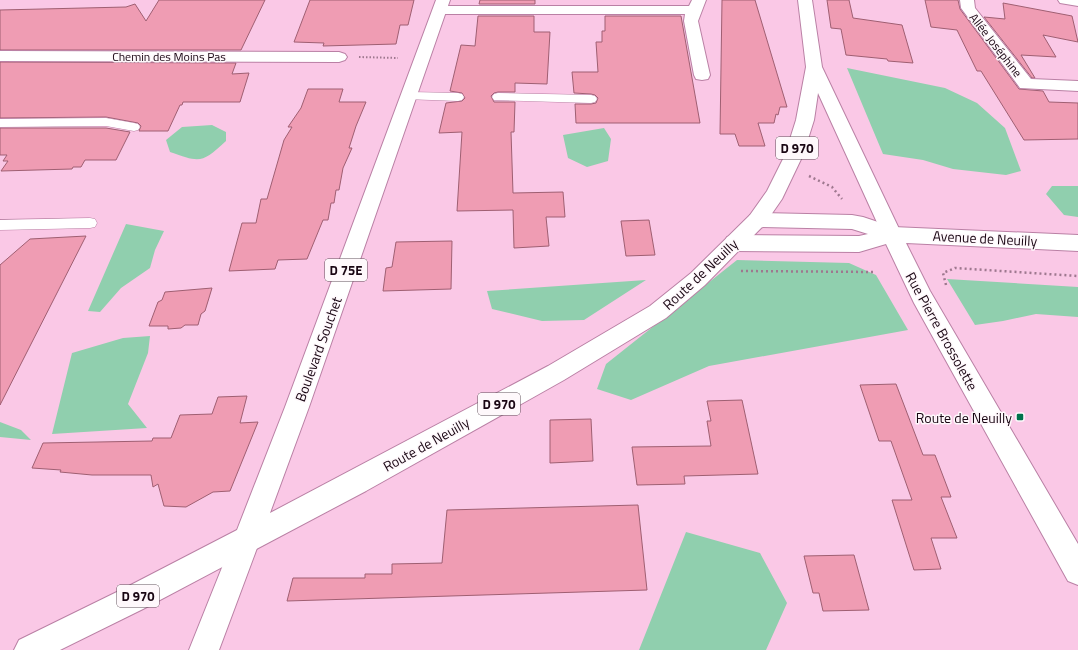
<svg xmlns="http://www.w3.org/2000/svg" width="1078" height="650" font-family="'Titillium Web',sans-serif">
	<style>
		.green { fill: #90cfae }
		.building { fill: #ef9cb3; stroke: #9f5f72 }
		.lines { fill: none; stroke-linecap: round; stroke-linejoin: round }
		.lane-casing { stroke: #ba80a5; stroke-width: 1 }
		.street-casing { stroke: #ba80a5; stroke-width: 2 }
		.secondary-casing { stroke: #ba80a5; stroke-width: 2 }
		.primary-casing { stroke: #ba80a5; stroke-width: 2 }
		.path-far1 { stroke: #9e788f; stroke-width: 2; stroke-dasharray: 1.5 2; stroke-linecap: butt }
		.path { stroke: #9e788f; stroke-width: 2.5; stroke-dasharray: 2 3; stroke-linecap: butt }
		.lane { fill: #fff; fill-rule: evenodd }
		.street { fill: #fff; fill-rule: evenodd }
		.secondary { fill: #fff; fill-rule: evenodd }
		.primary { fill: #fff; fill-rule: evenodd }
		.poi-dot { fill: #00724c; stroke: #fef8fb; stroke-width: 1.5 }
		.labels { text-anchor: middle; dominant-baseline: central; stroke-width: 3; stroke-linejoin: round; paint-order: stroke }
		.far-street-label { font-size: 12px; fill: #190613; stroke: #fef8fb }
		.shield { fill: #fef8fb; stroke: #5e4f59; stroke-width: 1 }
		.shield-label { font-size: 13px; font-weight: bold; fill: #190613 }
		.street-label { font-size: 14px; fill: #190613; stroke: #fef8fb }
		.poi-label { font-size: 14px; fill: #190613; stroke: #fef8fb; text-anchor: end }
	</style>
	<rect width="100%" height="100%" fill="#fac8e6"/>
	<path class="green" d="M847,68L945,88L977,103L1005,128L1021,171L1006,175L953,169L923,160L883,154Z
		M212,125L226,132V141C202,163 201,163 170,152L166,140L182,127Z
		M604,128L611,139L608,161L587,167L568,158L563,135Z
		M1052,186H1078V217L1064,215L1046,194Z
		M126,224L164,231L155,250L150,268L121,288L100,312L88,311Z
		M737,260L849,263L876,275L908,330L709,366L631,400L597,389L606,364Z
		M947,279L1078,287V317L1036,314L1003,321L975,325Z
		M646,280L584,320L542,321L492,309L487,291Z
		M150,336L148,353L128,404L147,428L52,434L72,353L123,338Z
		M0,422L21,430L31,440L0,437Z
		M686,532L760,553L787,603L766,650H639Z"/>
	<path class="building" d="M159,0H265L241,50H0V10L126,7L135,4L146,21Z
		M310,0H414L408,25H400L396,44L323,46L324,43L294,42Z
		M480,0H535V4H479Z
		M722,0H755L787,107H780L778,115L776,114L774,123H758L765,146H739L735,134H720Z
		M827,0H849L853,18L902,25L913,63L888,61L887,59L846,55L841,29L831,28Z
		M925,0H958L960,9L1019,89L1043,91L1049,102L1078,103V139L1024,140L981,71H977L957,30L931,27Z
		M1003,3L1072,16L1078,42L1043,35L1056,57L1021,55L1035,78H1032L984,17L1005,19Z
		M478,16H534V32H550L547,84L515,83V92H498L494,93L491,96L494,102H515L514,132H511L513,193L563,192L565,217H546L549,246L514,248L513,210L457,211L462,132L439,133L446,103L462,101L465,98L462,93L450,91L461,45L475,46Z
		M605,16H681L700,123H576L575,104H591L596,103L598,98L595,95L591,94L574,93L572,72H598L596,42H602V31H605Z
		M0,62L236,63L232,74L249,73L240,102H183L182,105H180L168,131H139L141,126L138,123L106,117L0,118Z
		M308,89H343L339,102H366L356,126L349,148H352L343,168L339,190H336L334,203H331L328,220H323L307,259L278,260L275,269L229,271L242,223H256L261,199H267L284,140L292,127H288L301,108Z
		M0,128H106L130,132L116,160H85L81,167H73L72,169L1,171L8,161H3L7,155H0Z
		M649,220L655,255L626,256L621,221Z
		M86,236L0,405V265L30,239Z
		M452,241L451,289L383,291L386,268L392,267L396,242Z
		M212,288L205,311L201,314L198,325H185L181,328L168,329V326H149L158,302L162,300L165,292Z
		M896,384L923,455H935L951,497H941L957,538H931L941,569L914,570L892,500H912L891,441H879L860,385Z
		M247,396L240,423L258,422L230,491L213,492L186,507L164,506L158,484L153,487L151,475H92L60,472L61,470L32,468L43,443L152,441L153,438H171L180,415L212,414L218,397Z
		M742,400L758,474L684,476L685,484L637,485L632,447L711,446L707,421H711L707,401Z
		M591,419L593,461L550,463V420Z
		M638,505L647,590L287,601L293,578H365V574H392V564L442,563L447,510Z
		M854,555L869,610L823,611L819,593H813L804,556Z"/>
	<g class="lines">
		<g class="lane-casing">
			<path id="lane" d="M409,92L458,93L462,94L464,97L462,100L458,101L405,99L403,96L405,93Z
				M498,93L591,95L595,96L597,99L595,102L591,103L494,100L492,97L494,94Z
				M106,118L134,123L138,124L140,127L138,130L134,131L106,126L0,127V119Z
				M90,218L95,219L97,223L95,227L90,228L0,230V220Z"/>
		</g>
		<g class="street-casing">
			<path id="street" d="M692,0H706L698,21L710,75L708,79L702,80L696,79L694,75L684,21L685,14H440L435,13L433,10L435,7L440,6H689Z
				M960,0H974L975,8L1031,79L1078,81V91L1020,88L961,8Z
				M1058,0H1078V6L1060,3Z
				M0,51L339,52L345,54L347,57L345,60L339,62L0,61Z"/>
		</g>
		<g class="secondary-casing">
			<path id="secondary" d="M757,213L852,215L863,217L893,227L1078,235V251L906,243L930,291L1078,544V585L1068,581L914,303L886,244L859,252L734,251L727,249L724,243L727,237L734,235L859,236L868,234L852,229L757,227L750,225L747,220L750,215Z
				M247,527L257,530L260,540L219,650H189L237,530Z"/>
		</g>
		<g class="primary-casing">
			<path id="primary" d="M436,0H450L309,407L270,513L548,366L650,306L691,273L750,215L767,191L785,155L796,120L806,67L798,0H812L822,67L902,235L899,240L892,243L885,240L818,93L814,120L803,155L782,199L764,225L705,285L666,318L564,380L366,491L143,609L60,650H14L19,640L123,589L237,530L285,407Z"/>
		</g>
		<path class="path-far1" d="M359,57L398,58"/>
		<path class="path" d="M809,176L832,187L842,199
			M741,271L874,272
			M946,285L943,273L955,268L1078,276"/>
		<use href="#lane" class="lane"/>
		<use href="#street" class="street"/>
		<use href="#secondary" class="secondary"/>
		<use href="#primary" class="primary"/>
	</g>
	<rect class="poi-dot" x="1016" y="413" width="8" height="8" rx="2"/>
	<g class="labels">
		<g class="far-street-label">
			<text transform="translate(996 45) rotate(52)">Allée Joséphine</text>
			<text x="169" y="56">Chemin des Moins Pas</text>
		</g>
		<g class="shield">
			<rect x="776" y="137" width="42" height="22" rx="3"/>
			<rect x="325" y="259" width="42" height="22" rx="3"/>
			<rect x="478" y="393" width="42" height="22" rx="3"/>
			<rect x="117" y="585" width="42" height="22" rx="3"/>
		</g>
		<g class="shield-label">
			<text x="797" y="148">D 970</text>
			<text x="346" y="270">D 75E</text>
			<text x="499" y="404">D 970</text>
			<text x="138" y="596">D 970</text>
		</g>
		<g class="street-label">
			<text transform="translate(985 238) rotate(3)">Avenue de Neuilly</text>
			<text transform="translate(700 274) rotate(-43)">Route de Neuilly</text>
			<text transform="translate(942 331) rotate(61)">Rue Pierre Brossolette</text>
			<text transform="translate(318 349) rotate(-70)">Boulevard Souchet</text>
			<text transform="translate(426 444) rotate(-29)">Route de Neuilly</text>
		</g>
		<g class="poi-label">
			<text x="1012" y="417">Route de Neuilly</text>
		</g>
	</g>
</svg>
